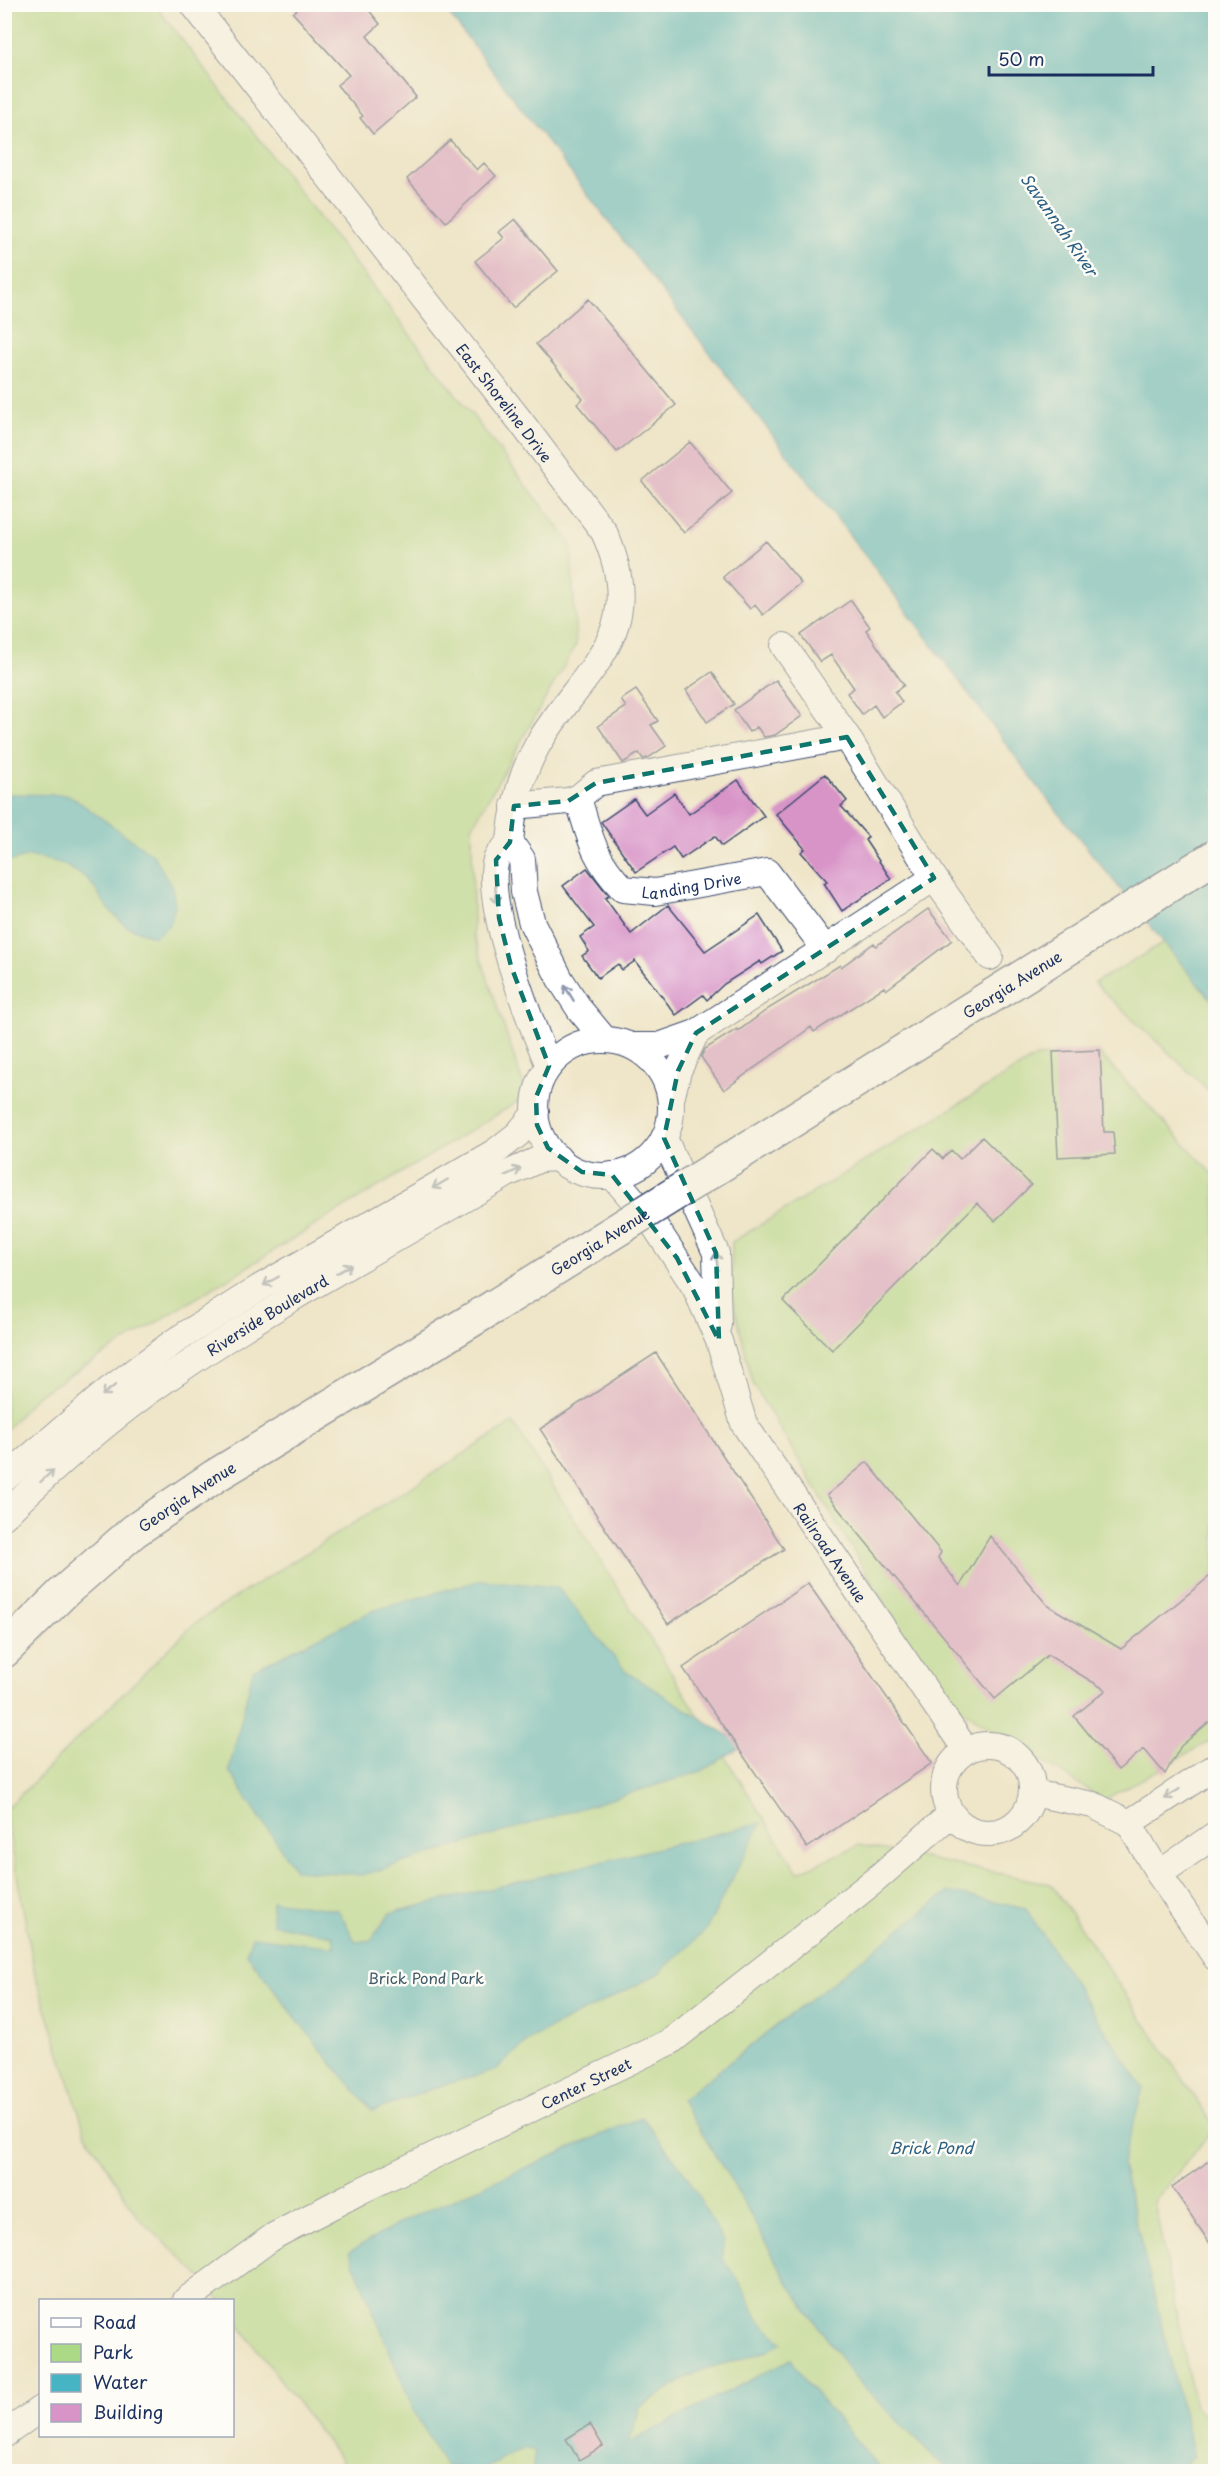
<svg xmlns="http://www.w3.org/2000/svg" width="1220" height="2476" font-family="'Playpen Sans',sans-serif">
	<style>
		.green { fill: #acd985; stroke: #648472; stroke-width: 1.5 }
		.water { fill: #47b4c3; stroke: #317290; stroke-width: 1.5 }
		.building { fill: #d894c7 }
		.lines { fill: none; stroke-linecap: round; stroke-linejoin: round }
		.street-casing { stroke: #3b4a6e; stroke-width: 28 }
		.primary-casing { stroke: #3b4a6e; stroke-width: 36 }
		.street { stroke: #fff; stroke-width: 26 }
		.primary { stroke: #fff; stroke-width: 33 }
		.primary-bridge-casing { stroke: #3b4a6e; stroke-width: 36; stroke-linecap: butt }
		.primary-bridge { stroke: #fff; stroke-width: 33 }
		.oneway { stroke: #8d97ae }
		.marked { fill: none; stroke: #0f766e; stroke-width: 4.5; stroke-dasharray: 12 8; stroke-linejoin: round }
		.labels { text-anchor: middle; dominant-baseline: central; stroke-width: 5; stroke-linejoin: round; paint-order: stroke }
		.street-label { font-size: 15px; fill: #1b2f5e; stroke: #fdfcf7 }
		.park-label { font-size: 15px; fill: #3f5a68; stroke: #fdfcf7 }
		.water-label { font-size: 16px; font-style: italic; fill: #2a5e81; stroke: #fdfcf7 }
	</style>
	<rect width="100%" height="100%" fill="#fdfcf7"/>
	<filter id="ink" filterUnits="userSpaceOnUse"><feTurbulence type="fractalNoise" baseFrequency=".0167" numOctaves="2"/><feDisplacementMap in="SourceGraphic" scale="12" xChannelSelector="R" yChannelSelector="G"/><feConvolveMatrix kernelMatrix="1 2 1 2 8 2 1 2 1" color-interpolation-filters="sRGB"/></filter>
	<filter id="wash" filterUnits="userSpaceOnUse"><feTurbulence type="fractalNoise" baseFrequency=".008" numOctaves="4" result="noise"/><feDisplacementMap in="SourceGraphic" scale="24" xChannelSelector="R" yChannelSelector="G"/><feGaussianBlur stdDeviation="1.35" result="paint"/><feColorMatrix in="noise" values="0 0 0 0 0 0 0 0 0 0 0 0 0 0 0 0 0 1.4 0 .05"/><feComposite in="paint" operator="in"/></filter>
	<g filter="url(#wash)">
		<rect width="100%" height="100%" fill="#efe5c8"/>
		<path class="green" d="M5,5H155L571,543L576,645L472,827L473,934L527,1096L36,1396L5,1431Z
			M1164,943L1215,1004V1096L1094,983Z
			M1099,1053L1215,1176V1738L1104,1800L979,1721L938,1692L753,1384L731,1292L732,1242L1036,1057Z
			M513,1423L798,1872L859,1845L1051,1884L1215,2127L1154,2202L1195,2406L1215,2427V2471H349L233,2317L232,2300H220L208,2284L137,2216L85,2132L35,1974L5,1810L196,1622Z"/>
		<path class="water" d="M442,5H1215V1004L1164,943L1045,796L870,562Z
			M5,794L69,795L153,855L172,886L175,906L169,925L154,937L126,926L111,912L87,878L61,863L29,856L5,863Z
			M481,1580L557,1587L626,1672L744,1745L702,1771L363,1875L295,1870L229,1771L253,1670L372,1611Z
			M761,1823L706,1930L658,1974L532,2038L494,2071L439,2086L373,2111L328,2059L246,1953L252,1937L335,1947L333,1936L272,1924V1901L338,1910L356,1942L371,1940L390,1913Z
			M948,1892L1026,1909L1143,2088L1122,2165L1194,2456L1176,2471H948L854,2377L790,2286L729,2177L681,2100Z
			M642,2117L688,2177L723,2242V2259L743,2288L757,2318L783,2343L765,2352L698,2371L640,2407L629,2443L791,2359L806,2382L882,2471H532L535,2451L522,2448L483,2470L445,2466L414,2411L349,2252L405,2220Z"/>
		<g id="blocks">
			<path class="building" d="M304,4H364L380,24L367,36L416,97L373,134L360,118L363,116L337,85L349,75L293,13Z
				M450,140L477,170L484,163L496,176L446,222L407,179Z
				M515,219L558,271L513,308L475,261L504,238L499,232Z
				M588,299L676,405L617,452L577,404L583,399L536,344Z
				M690,442L732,493L684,533L642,481Z
				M766,541L801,583L763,615L755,605L750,609L723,577Z
				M851,600L870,627L866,630L904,685L895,692L902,702L882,717L874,705L862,714L847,693L854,688L831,655L820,662L801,635Z
				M712,672L734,704L707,722L686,690Z
				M776,680L802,716L775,735L764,737L757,727L749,732L734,710Z
				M636,690L658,721L651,725L666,746L648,758L643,759L639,753L623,763L598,726L626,707L621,700Z
				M825,774L847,801L841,806L868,837L865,840L891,879L842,911L824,883L827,881L801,852L805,849L776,814Z
				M738,780L764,816L722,846L715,836L681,859L673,847L636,872L601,822L634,799L645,814L674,793L689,814Z
				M587,868L609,896L605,898L631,934L668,905L705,951L759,915L782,951L762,964L760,961L724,984L707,1000L703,995L676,1015L635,961L622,970L618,964L598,978L582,956L589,951L580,937L594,927L563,886Z
				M928,909L952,940L886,990L884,987L814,1032L811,1027L724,1090L701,1057L705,1049L737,1029L738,1031L768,1009L840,965L841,967L874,943L876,946Z
				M1100,1050L1104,1132H1113L1115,1154L1058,1157L1053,1052Z
				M982,1137L1031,1185L995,1221L977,1203L832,1350L783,1301L933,1149L943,1159L951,1150L960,1159Z
				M656,1353L784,1549L668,1624L540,1429Z
				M867,1462L941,1552L938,1558L960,1586L990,1536L1047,1605L1121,1649L1215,1572V1717L1181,1746L1165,1774L1144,1749L1118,1770L1074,1716L1106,1690L1048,1655L995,1699L827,1495Z
				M808,1583L932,1763L807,1848L683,1668Z
				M1215,2157V2251L1172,2187Z
				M590,2424L603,2446L579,2460L566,2439Z"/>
		</g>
	</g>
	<g filter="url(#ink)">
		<use href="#blocks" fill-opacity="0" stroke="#3b4a6e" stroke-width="1.5"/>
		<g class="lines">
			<g class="street-casing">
				<g id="street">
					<path id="s1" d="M193,4L521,422L604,532C651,636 583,667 537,746C520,776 513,808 510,842"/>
					<path id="s2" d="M578,798C590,837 593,858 623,889L655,892L767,872L826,950"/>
					<path d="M514,806L568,801L578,798L596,783L847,737"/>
					<path d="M510,842C506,847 498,854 496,860C483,903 531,1024 549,1066"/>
					<path d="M510,842L522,859L524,892L532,923L560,979L580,1010L605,1040"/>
					<path d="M934,878L990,957"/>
					<circle cx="603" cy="1108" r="68"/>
					<path d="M633,1046H659L696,1033L934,878L847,737L784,646"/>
					<path d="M671,1099L678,1071L696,1033"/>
					<path d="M664,1138L716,1253L718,1325"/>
					<path id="s3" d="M612,1175L652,1222L695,1287L719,1341L744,1424L966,1750"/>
					<path d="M4,1479L109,1390L175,1341L259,1288L495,1152L518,1134L536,1112"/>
					<path id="s4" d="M4,1516C55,1466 110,1418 168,1378C275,1303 393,1241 507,1174L540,1159L558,1158"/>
					<circle cx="988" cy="1789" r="44"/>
					<path d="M1032,1793L1093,1805L1129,1823L1159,1874L1216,1958"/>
					<path d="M1129,1823L1216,1766"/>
					<path d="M1159,1874L1216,1834"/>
					<path id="s5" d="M186,2300L274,2236L360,2191L670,2042L874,1881L951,1814"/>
					<path d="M4,2435L40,2409"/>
				</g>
			</g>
			<g class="primary-casing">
				<g id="primary">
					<path id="s6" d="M4,1651L65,1591L134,1531L215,1476L495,1306"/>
				</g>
			</g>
			<use href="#street" class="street"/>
			<use href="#primary" class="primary"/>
			<g class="primary-bridge-casing">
				<g id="primary-bridge">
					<path id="s7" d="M495,1306L1216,856"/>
				</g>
			</g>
			<use href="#primary-bridge" class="primary-bridge"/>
		</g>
		<defs><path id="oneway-shaft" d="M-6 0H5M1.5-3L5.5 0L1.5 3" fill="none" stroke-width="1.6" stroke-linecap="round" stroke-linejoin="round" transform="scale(1.5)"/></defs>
		<g class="oneway">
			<use href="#oneway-shaft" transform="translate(496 895) rotate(85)"/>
			<use href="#oneway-shaft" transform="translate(569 993) rotate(-121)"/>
			<use href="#oneway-shaft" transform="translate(513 1172) rotate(-24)"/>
			<use href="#oneway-shaft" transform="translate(440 1184) rotate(150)"/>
			<use href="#oneway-shaft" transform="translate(717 1261) rotate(-96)"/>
			<use href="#oneway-shaft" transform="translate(344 1269) rotate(-30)"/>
			<use href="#oneway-shaft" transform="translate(271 1281) rotate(150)"/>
			<use href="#oneway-shaft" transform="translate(109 1390) rotate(142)"/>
			<use href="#oneway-shaft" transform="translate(47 1476) rotate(-42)"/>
			<use href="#oneway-shaft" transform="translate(1172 1794) rotate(147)"/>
		</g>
	</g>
	<path d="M0 0H1220V2476H0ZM847,737L934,878L696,1033L678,1071L664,1138L716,1253L719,1341L677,1258L612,1175L582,1172L548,1148L537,1125L536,1097L549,1066L511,966L499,918L496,860L510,842L514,806L568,801L596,783Z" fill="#efe5c8" fill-opacity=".55" fill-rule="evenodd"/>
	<path class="marked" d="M847,737L934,878L696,1033L678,1071L664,1138L716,1253L719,1341L677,1258L612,1175L582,1172L548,1148L537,1125L536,1097L549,1066L511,966L499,918L496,860L510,842L514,806L568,801L596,783Z"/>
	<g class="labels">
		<g class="street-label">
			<text stroke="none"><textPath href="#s1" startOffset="506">East Shoreline Drive</textPath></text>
			<text stroke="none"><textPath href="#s2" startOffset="172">Landing Drive</textPath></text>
			<text stroke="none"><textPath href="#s7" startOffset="609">Georgia Avenue</textPath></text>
			<text stroke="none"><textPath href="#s7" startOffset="123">Georgia Avenue</textPath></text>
			<text stroke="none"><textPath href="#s4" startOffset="332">Riverside Boulevard</textPath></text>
			<text stroke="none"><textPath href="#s6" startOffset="240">Georgia Avenue</textPath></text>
			<text stroke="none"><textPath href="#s3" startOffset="440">Railroad Avenue</textPath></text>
			<text stroke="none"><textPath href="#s5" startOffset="456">Center Street</textPath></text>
		</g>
		<g class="park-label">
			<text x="426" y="1977">Brick Pond Park</text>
		</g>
		<g class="water-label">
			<text transform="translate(1060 224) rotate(55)">Savannah River</text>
			<text x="931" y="2147">Brick Pond</text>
		</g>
	</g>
	<rect width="1220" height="2476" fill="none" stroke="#fdfcf7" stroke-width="24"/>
	<rect x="39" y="2299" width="195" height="138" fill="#fdfcf7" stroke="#a3aaba" stroke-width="1.5"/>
	<rect x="51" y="2318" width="30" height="9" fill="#ffffff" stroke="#a3aaba" stroke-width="1.5"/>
	<text x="93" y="2329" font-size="18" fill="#1b2f5e">Road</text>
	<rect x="51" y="2344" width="30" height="18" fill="#acd985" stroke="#a3aaba" stroke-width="1.5"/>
	<text x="93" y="2359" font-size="18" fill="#1b2f5e">Park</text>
	<rect x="51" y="2374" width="30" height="18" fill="#47b4c3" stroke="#a3aaba" stroke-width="1.5"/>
	<text x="93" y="2389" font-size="18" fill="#1b2f5e">Water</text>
	<rect x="51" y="2404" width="30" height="18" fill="#d894c7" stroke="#a3aaba" stroke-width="1.5"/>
	<text x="93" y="2419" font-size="18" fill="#1b2f5e">Building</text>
	<path d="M989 66v9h164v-9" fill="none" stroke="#1b2f5e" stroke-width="3"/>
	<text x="998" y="66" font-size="18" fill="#1b2f5e" stroke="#fdfcf7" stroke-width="4.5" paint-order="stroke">50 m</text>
</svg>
